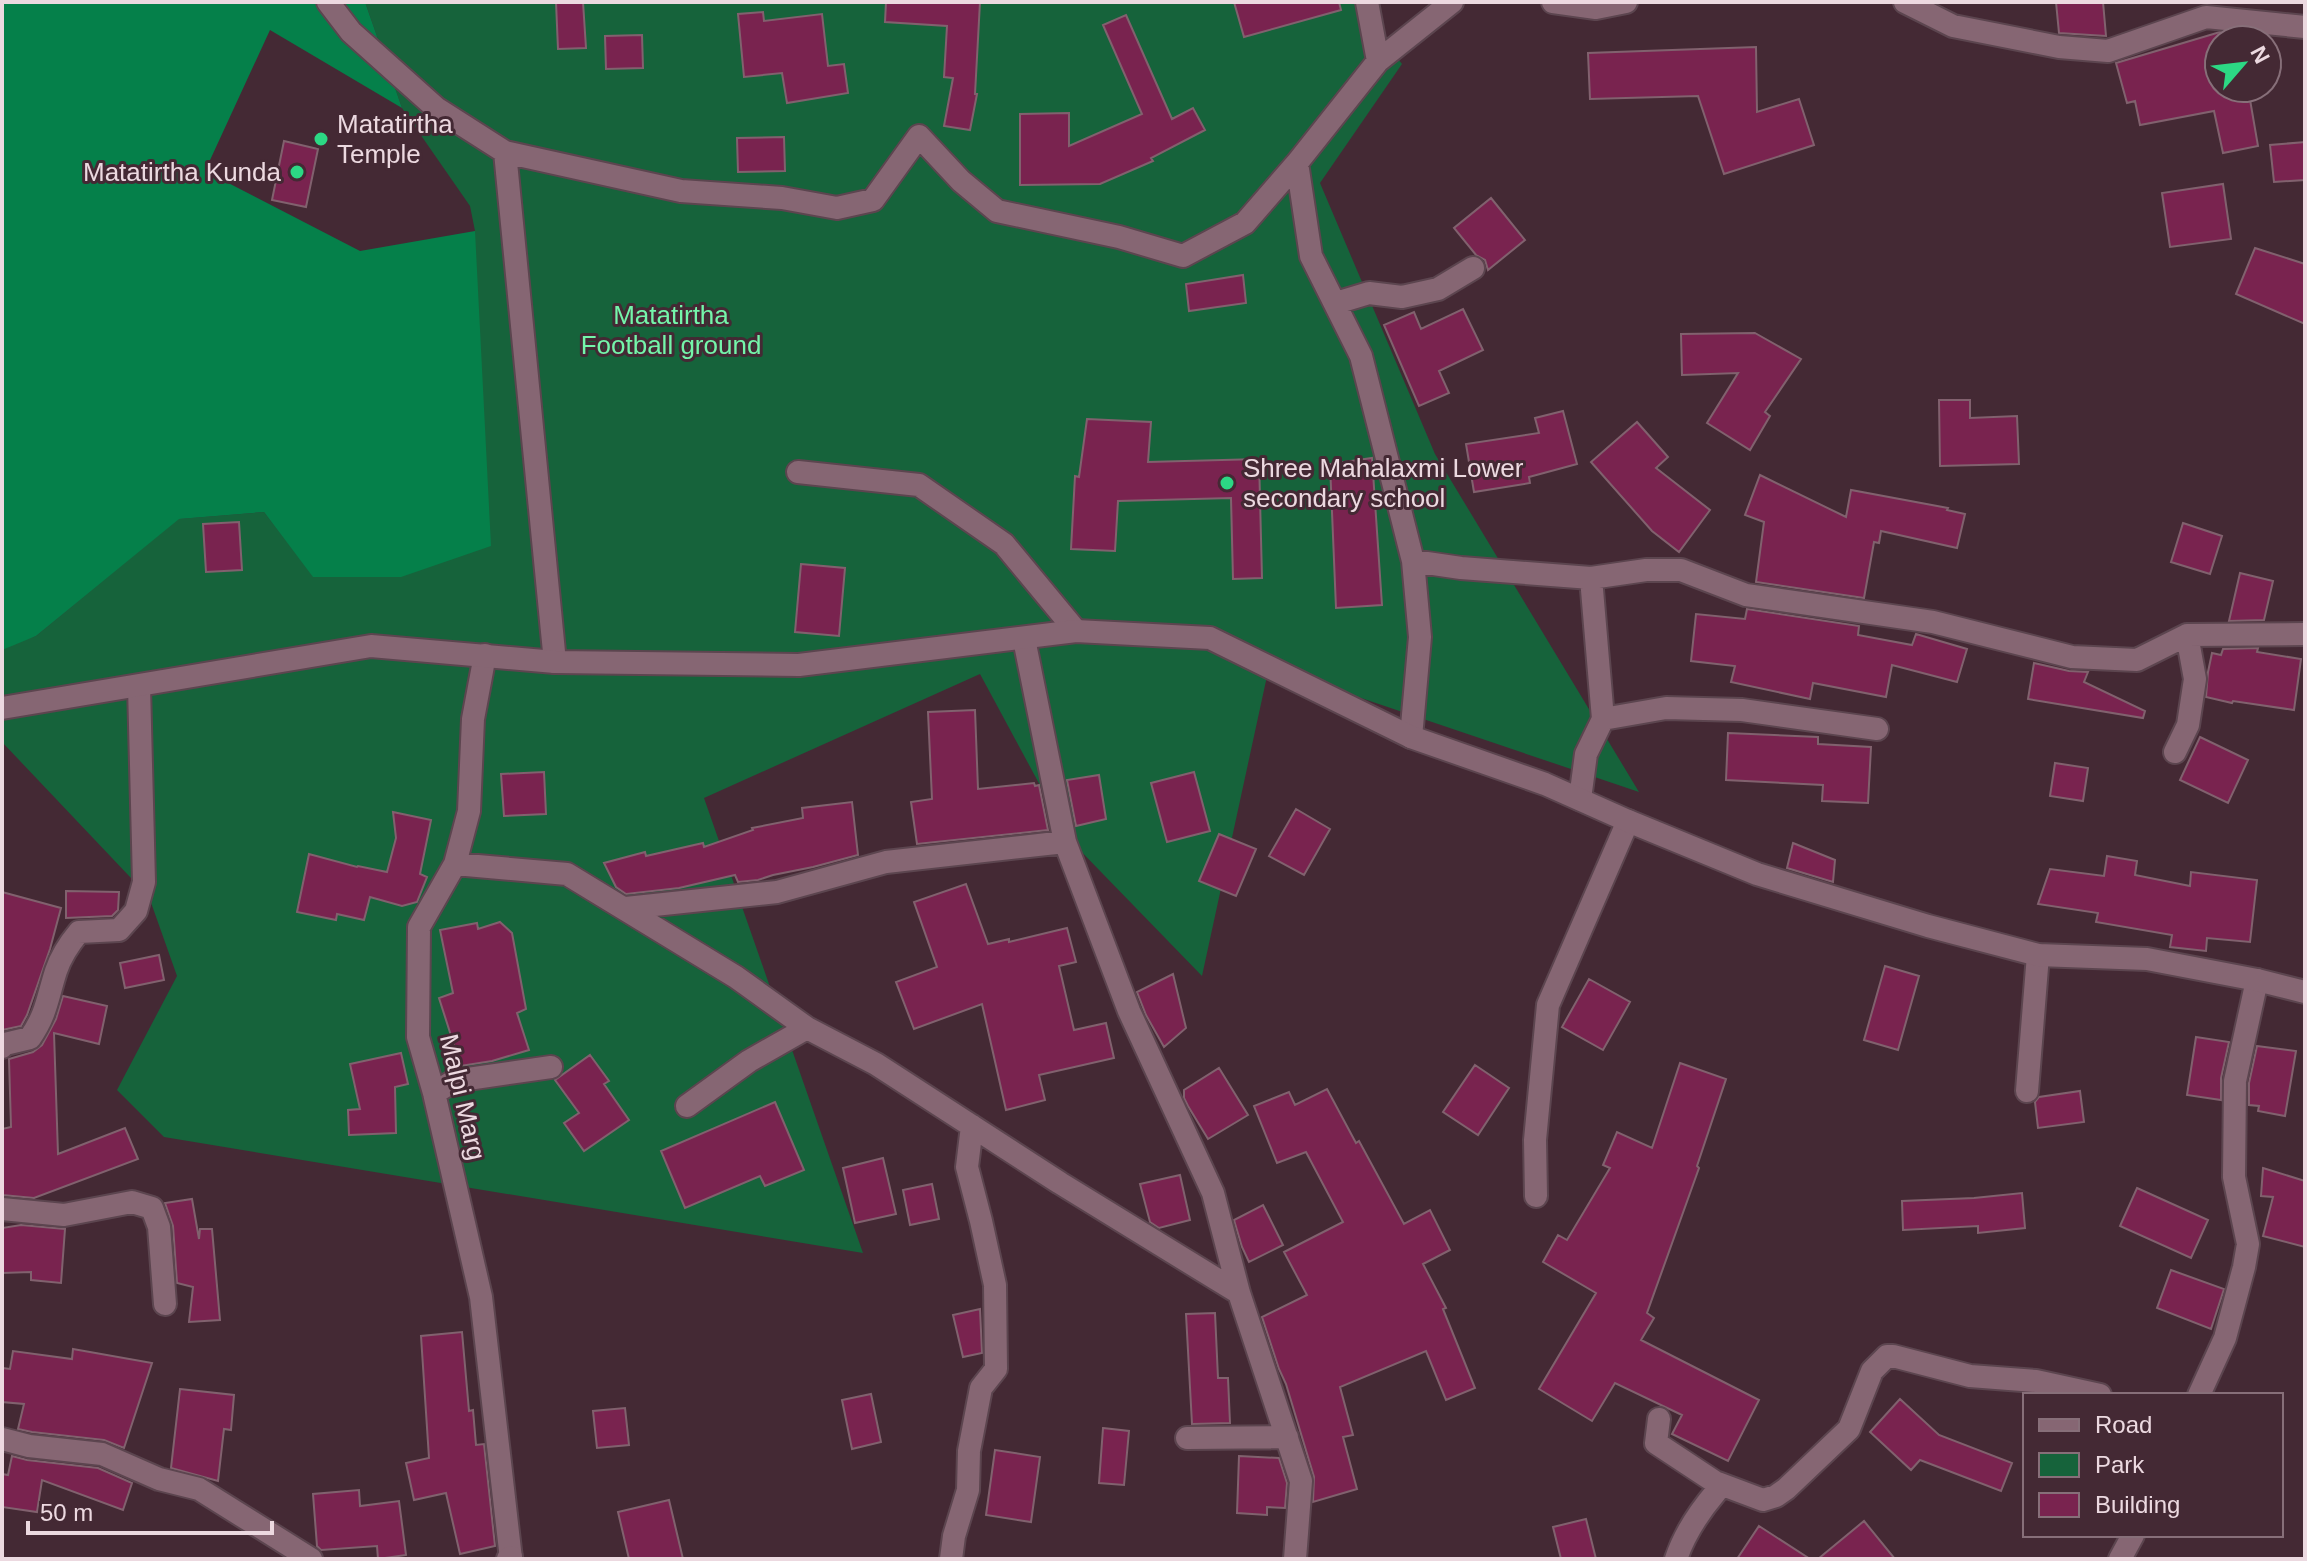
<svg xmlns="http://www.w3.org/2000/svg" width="2307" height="1561" font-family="Helvetica,sans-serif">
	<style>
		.green { fill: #16633b }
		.forest { fill: #05804a }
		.building { fill: #79234f; stroke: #81616e; stroke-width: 2 }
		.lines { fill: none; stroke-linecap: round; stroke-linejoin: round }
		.minor-casing { stroke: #5c454f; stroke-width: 26 }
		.tertiary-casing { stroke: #5c454f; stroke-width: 26 }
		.minor { stroke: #866673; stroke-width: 22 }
		.tertiary { stroke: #866673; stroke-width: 22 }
		.poi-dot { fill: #2cd884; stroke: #442934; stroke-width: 3 }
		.labels { text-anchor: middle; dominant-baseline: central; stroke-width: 6; stroke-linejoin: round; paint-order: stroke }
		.poi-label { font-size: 26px; fill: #ecd9e0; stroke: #442934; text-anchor: start }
		.park-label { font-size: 26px; fill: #74f5aa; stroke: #442934 }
		.street-label { font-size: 26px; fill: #ecd9e0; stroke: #442934 }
	</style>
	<rect width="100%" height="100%" fill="#442934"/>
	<path class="green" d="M365,2H1354L1402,64L1320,183L1435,454L1639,792L1269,667L1202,976L1069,839L980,674L704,798L863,1253L164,1137L117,1090L177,976L149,897L2,742V648L36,636L178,519L264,512L313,576L475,231L470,206L402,108Z"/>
	<path class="forest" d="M2,2H365L402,108L270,30L205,171L360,251L475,231L491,546L401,577H313L264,512L179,519L36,636L2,650Z"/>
	<path class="building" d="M556,2H583L586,48L558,49Z
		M886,2H980L975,94H977L970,130L944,126L953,78L944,77L947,26L885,22Z
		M1234,2H1339L1341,10L1244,37Z
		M2056,2H2103L2106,36L2059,33Z
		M763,12L764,21L822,14L828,66L844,64L848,93L787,103L782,73L744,77L738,14Z
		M1126,15L1172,119L1193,108L1205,130L1151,158L1153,161L1100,184L1020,185V114L1069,113V146L1142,114L1103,25Z
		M2220,32L2239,34L2240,40H2219V88H2248L2258,146L2223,153L2214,111L2140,125L2135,101L2127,103L2116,63Z
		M642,35L643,68L606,69L605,36Z
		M1756,47L1757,112L1799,99L1814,145L1724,174L1698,96L1590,99L1588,53Z
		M784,137L785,171L738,172L737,138Z
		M284,141L318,149L306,207L272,200Z
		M2305,142V180L2274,182L2270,145Z
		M2223,184L2231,239L2170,247L2162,193Z
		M1491,198L1525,240L1488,270L1485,260L1476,255L1454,228Z
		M2255,248L2305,264V324L2236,294Z
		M1243,275L1246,303L1189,311L1186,284Z
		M1463,309L1483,350L1439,371L1449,393L1419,406L1384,325L1414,312L1421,329Z
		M1755,333L1801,359L1765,412L1770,416L1750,450L1707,423L1738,373L1682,375L1681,334Z
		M1939,400H1970V418L2017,416L2019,464L1940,466Z
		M1563,411L1577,464L1529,477L1530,483L1474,492L1466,444L1539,433L1535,418Z
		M1087,419L1151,422L1148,462L1259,459L1262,578L1233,579L1231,498L1118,501L1115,551L1071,549L1075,476L1079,477Z
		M1637,422L1668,457L1656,468L1710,510L1679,552L1652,531L1591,462Z
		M1372,458L1382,605L1336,608L1330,464Z
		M1760,475L1846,517L1851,490L1948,508L1947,510L1965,514L1957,548L1881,531L1879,543L1874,542L1864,598L1756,582L1764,522L1745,515Z
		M239,522L242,570L206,572L203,524Z
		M2183,523L2222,536L2210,574L2171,562Z
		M801,564L845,568L839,636L795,632Z
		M2240,573L2273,581L2264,620L2229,621Z
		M1747,609L1859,626L1858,635L1912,645L1916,634L1967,649L1957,682L1892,665L1886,697L1813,683L1810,699L1731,682L1735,666L1691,661L1696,614L1745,619Z
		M2258,648L2257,652L2301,659L2294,710L2233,701L2232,703L2206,697L2208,672L2212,653L2221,655L2223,649Z
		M2034,663L2069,671L2088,672L2084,682L2145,711L2143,718L2028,699Z
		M975,710L978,789L1034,783L1035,786L1039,785L1048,830L917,844L911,802L932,799L928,712Z
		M1728,733L1818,737V744L1871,747L1868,803L1822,801L1823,785L1726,780Z
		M2200,737L2248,760L2228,803L2180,780Z
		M2055,763L2088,768L2083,801L2050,796Z
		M544,772L546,814L504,816L501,774Z
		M1194,772L1210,831L1167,842L1151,783Z
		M1099,775L1106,819L1076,826L1067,780Z
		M852,802L858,855L813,867L773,875L758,880L738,882L735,875L679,888L626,894L616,887L604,863L645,852L646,856L703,843L704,847L753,830L752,828L803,818L802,808Z
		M1296,809L1330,829L1304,875L1269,856Z
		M393,812L431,820L420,874L427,877L417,902L402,906L370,897L364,920L337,914L336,920L297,912L309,854L357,867L358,866L387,872L396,838Z
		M1219,834L1256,849L1236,896L1199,881Z
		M1793,843L1835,860L1833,882L1787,868Z
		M2107,856L2137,861L2135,875L2190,886L2191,872L2257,880L2250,942L2207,938L2206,951L2170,947L2172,935L2096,922L2098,913L2038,904L2050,869L2104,876Z
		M966,884L988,944L1009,939V942L1067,928L1076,962L1059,966L1074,1030L1106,1023L1114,1058L1039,1075L1045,1100L1006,1110L982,1004L914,1029L896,982L937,967L914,902Z
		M66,891L119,892L118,910L112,916L66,918Z
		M2,892L61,908L50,949L27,1015L21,1026L2,1030Z
		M500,922L512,933L526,1009L517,1013L529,1050L492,1061L454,1067L448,1047L454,1045L439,998L453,993L440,930L477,923L478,929Z
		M159,955L164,980L125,988L120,963Z
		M1885,966L1919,976L1898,1050L1864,1040Z
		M1173,974L1186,1028L1164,1047L1146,1015L1137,992Z
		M1589,979L1630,1002L1603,1050L1562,1027Z
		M63,996L107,1006L99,1044L54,1033L58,1154L125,1128L138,1159L34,1198L2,1195V1129L11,1127L9,1059L33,1052L42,1045L56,1019Z
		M2196,1037L2229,1042L2221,1078V1100L2187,1095Z
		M2257,1046L2296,1051L2285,1116L2258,1111L2259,1106L2249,1105V1083Z
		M401,1053L408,1084L395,1087L396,1133L349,1135L348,1110L360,1109L350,1064Z
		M590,1055L609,1081L604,1084L629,1120L584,1151L564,1123L579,1113L555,1080Z
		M1680,1063L1726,1079L1697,1166L1699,1168L1647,1313L1654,1318L1641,1340L1759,1400L1728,1461L1672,1434L1682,1415L1615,1383L1592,1421L1539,1389L1596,1293L1543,1262L1558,1235L1567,1240L1610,1168L1603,1165L1617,1132L1652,1148Z
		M1475,1065L1509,1088L1478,1135L1443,1112Z
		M1219,1068L1248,1115L1208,1139L1188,1106L1184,1098V1090Z
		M1327,1089L1356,1143L1359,1141L1404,1224L1430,1210L1450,1250L1423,1264L1446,1308L1443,1309L1475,1388L1446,1400L1426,1351L1340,1387L1353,1435L1343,1437L1357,1489L1313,1502L1314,1477L1286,1384L1279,1369L1262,1317L1307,1295L1284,1252L1343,1222L1306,1152L1277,1163L1254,1106L1289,1092L1295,1105Z
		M2080,1091L2084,1122L2038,1128L2035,1102L2039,1097Z
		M775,1102L804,1170L765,1186L760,1176L685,1208L661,1151Z
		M883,1158L896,1214L855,1223L843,1168Z
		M2263,1168L2305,1181V1247L2263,1236L2273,1197L2261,1196Z
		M1180,1175L1190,1220L1159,1228L1150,1222L1140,1184Z
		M932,1184L939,1219L910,1225L903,1190Z
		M2137,1188L2208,1220L2191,1258L2120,1226Z
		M2022,1193L2025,1228L1978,1233V1226L1903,1230L1902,1201L1974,1198Z
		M192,1199L199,1239L200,1229H212L220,1320L189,1322L193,1287L177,1283L173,1226L165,1203Z
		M1263,1205L1283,1245L1249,1262L1242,1247L1234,1220Z
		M21,1225L65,1229L61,1283L31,1280V1272L2,1273V1228Z
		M2171,1270L2224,1289L2211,1329L2157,1308Z
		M980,1309L982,1353L963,1357L953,1315Z
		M1215,1313L1218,1378H1228L1230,1423L1192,1424L1186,1314Z
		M462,1332L469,1411L473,1410L476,1445L484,1444L495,1546L460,1554L446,1493L414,1500L406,1463L429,1458L421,1336Z
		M73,1349L152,1363L124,1448L104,1440L32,1432L18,1429L24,1404L2,1402V1368L10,1369L13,1351L72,1359Z
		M180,1389L234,1395L231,1430L224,1429L218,1481L171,1468Z
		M871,1394L881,1442L852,1449L842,1400Z
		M1900,1399L1939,1435L2012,1463L2001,1491L1920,1460L1911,1470L1870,1432Z
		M625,1408L629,1445L597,1448L593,1411Z
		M1103,1428L1129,1431L1124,1485L1099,1483Z
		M995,1450L1040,1457L1031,1522L986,1515Z
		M12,1456L27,1460L98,1468L132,1483L123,1510L42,1480L37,1512L2,1507V1474L8,1475Z
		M1239,1456L1279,1458L1287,1483L1285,1508L1267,1507V1515L1237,1513Z
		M359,1490L360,1506L399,1501L406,1555L378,1559L377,1546L321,1550L317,1546L313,1494Z
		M669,1500L683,1559H629L618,1512Z
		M1586,1519L1596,1559H1561L1553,1527Z
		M1864,1521L1895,1559H1818Z
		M1759,1526L1810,1559H1737Z"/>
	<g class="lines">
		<g class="minor-casing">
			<path id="minor" d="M328,2L351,32L436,108L505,152L555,662
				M1367,2L1378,61
				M1553,2L1596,8L1626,2
				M1905,2L1953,26L2059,47L2108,51L2206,17L2305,27
				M505,152L681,191L782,198L837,208L873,200L919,136L961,181L997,211L1119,237L1183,256L1245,223L1297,163
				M1336,303L1369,293L1402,297L1438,289L1473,268
				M798,472L919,485L1004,544L1076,631
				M1413,561L1461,568L1591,578L1603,719L1586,754L1580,799
				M1591,578L1646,570H1681L1746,595L1933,622L2072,657L2137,660L2187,635L2305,634
				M1024,639L1065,842L1129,1011L1213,1193L1239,1293L1301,1481L1295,1559
				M485,655L473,719L469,811L455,864L419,927L418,1037L434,1093L481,1297L511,1559
				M1603,719L1666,708L1742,710L1877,729
				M1411,737L1420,637L1413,561L1361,356L1311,256L1297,163L1378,61L1452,2
				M2175,752L2188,725L2195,679L2187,635
				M455,864L567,874L736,977L807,1028L876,1064L1060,1183L1239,1293
				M626,908L777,892L886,862L1065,842
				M2,1047L5,1044L30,1038C47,1013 47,999 56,971C61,956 69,944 79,932L119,930L136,911L144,882L139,686
				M2027,1091L2038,955
				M434,1093L454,1081L551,1067
				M687,1106L749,1061L807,1028
				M1536,1196L1535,1140L1548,1005L1628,821
				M2,1209L64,1215L132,1202L152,1208L159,1227L165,1304
				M2199,1395L2225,1338L2244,1267L2248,1244L2234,1177L2235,1081L2257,980
				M1659,1419L1656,1443L1715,1482
				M1187,1438L1287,1437
				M2,1439L29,1446L102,1454L159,1479L199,1489L311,1559
				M951,1559L954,1536L968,1490L969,1451L981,1388L996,1369L995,1285L981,1221L967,1167L972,1126
				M1676,1559C1684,1535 1699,1512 1716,1492L1715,1482L1763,1500L1776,1496L1786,1489L1849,1429L1872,1371L1887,1356H1893L1970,1376L2036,1381L2100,1395
				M2120,1559L2133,1535"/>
		</g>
		<g class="tertiary-casing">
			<path id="tertiary" d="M2,708L371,646L555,662L799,665L1076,631L1210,638L1411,737L1545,784L1628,821L1757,874L1928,926L2038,955L2147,959L2257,980L2305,992
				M508,1559L511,1557"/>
		</g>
		<use href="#minor" class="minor"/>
		<use href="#tertiary" class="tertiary"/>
	</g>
	<g class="poi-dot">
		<circle cx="321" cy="139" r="8"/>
		<circle cx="297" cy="172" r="8"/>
		<circle cx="1227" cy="483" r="8"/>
	</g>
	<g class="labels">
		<g class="poi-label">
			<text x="337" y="124">Matatirtha<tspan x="337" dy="30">Temple</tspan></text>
			<text x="281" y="172" text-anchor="end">Matatirtha Kunda</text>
			<text x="1243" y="468">Shree Mahalaxmi Lower<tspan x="1243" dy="30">secondary school</tspan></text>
		</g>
		<g class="park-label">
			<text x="671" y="315">Matatirtha<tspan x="671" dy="30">Football ground</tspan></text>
		</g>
		<g class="street-label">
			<text transform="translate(463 1097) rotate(77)">Malpi Marg</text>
		</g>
	</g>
	<rect width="2307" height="1561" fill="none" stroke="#ecd9e0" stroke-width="8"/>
	<rect x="2023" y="1393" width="260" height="144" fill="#442934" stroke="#876f79" stroke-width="2"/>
	<rect x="2039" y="1419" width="40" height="12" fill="#866673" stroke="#876f79" stroke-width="2"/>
	<text x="2095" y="1433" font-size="24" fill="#ecd9e0">Road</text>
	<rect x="2039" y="1453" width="40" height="24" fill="#16633b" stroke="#876f79" stroke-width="2"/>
	<text x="2095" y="1473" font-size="24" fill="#ecd9e0">Park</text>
	<rect x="2039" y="1493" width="40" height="24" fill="#79234f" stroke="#876f79" stroke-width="2"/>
	<text x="2095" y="1513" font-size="24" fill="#ecd9e0">Building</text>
	<g transform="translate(2243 64) rotate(62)"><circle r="38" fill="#442934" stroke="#876f79" stroke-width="2"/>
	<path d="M0-6L14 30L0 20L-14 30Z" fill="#2cd884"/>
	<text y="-12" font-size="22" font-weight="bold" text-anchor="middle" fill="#ecd9e0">N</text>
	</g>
	<path d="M28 1521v12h244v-12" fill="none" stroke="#ecd9e0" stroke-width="4"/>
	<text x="40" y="1521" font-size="24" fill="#ecd9e0" stroke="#442934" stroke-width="6" paint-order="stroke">50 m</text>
</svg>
